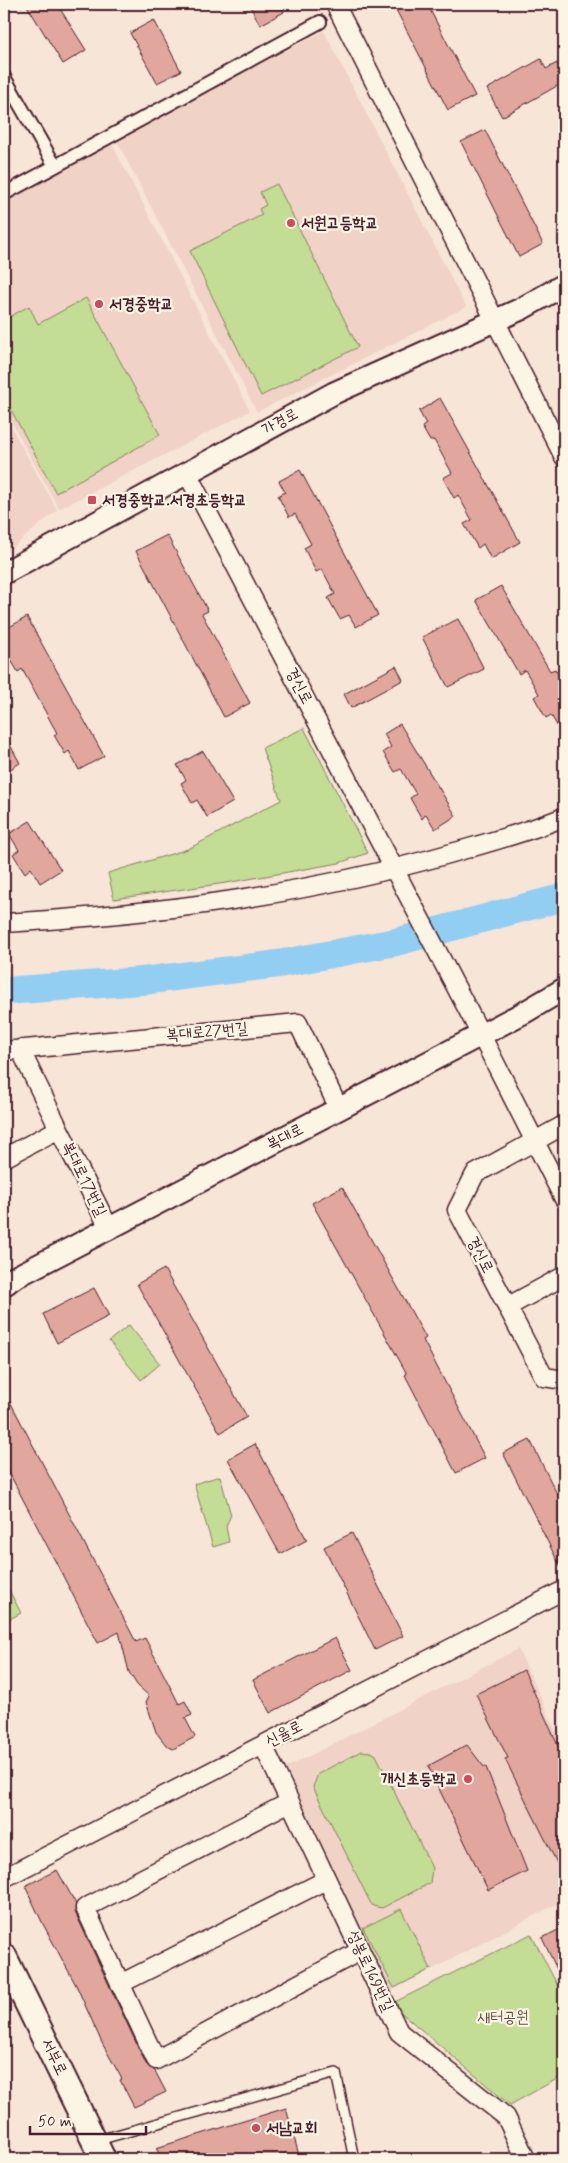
<svg xmlns="http://www.w3.org/2000/svg" width="568" height="2163" font-family="Mynerve,'Poor Story',sans-serif">
	<style>
		.built { fill: #f0d2c6 }
		.green { fill: #c3dd94; stroke: #867e60 }
		.lines { fill: none; stroke-linecap: round; stroke-linejoin: round }
		.river { stroke: #92cdf2; stroke-width: 28 }
		.building { fill: #e1a79f; stroke: #4a1f2b }
		.service-casing { stroke: #4a1f2b; stroke-width: 12 }
		.pedestrian-casing { stroke: #4a1f2b; stroke-width: 16 }
		.minor-casing { stroke: #4a1f2b; stroke-width: 21 }
		.tertiary-casing { stroke: #4a1f2b; stroke-width: 25 }
		.secondary-casing { stroke: #4a1f2b; stroke-width: 28 }
		.service { stroke: #fcf5e5; stroke-width: 9 }
		.pedestrian { stroke: #fcf5e5; stroke-width: 12 }
		.minor { stroke: #fcf5e5; stroke-width: 18 }
		.tertiary { stroke: #fcf5e5; stroke-width: 21 }
		.secondary { stroke: #fcf5e5; stroke-width: 24 }
		.poi-dot { fill: #d1495b; stroke: #fcf5e5; stroke-width: 2 }
		.labels { text-anchor: middle; dominant-baseline: central; stroke-width: 4.5; stroke-linejoin: round; paint-order: stroke }
		.poi-label { font-size: 16px; font-weight: bold; fill: #4a1f2b; stroke: #fcf5e5; text-anchor: start }
		.street-label { font-size: 16px; fill: #4a1f2b; stroke: #fcf5e5 }
		.park-label { font-size: 16px; fill: #684e45; stroke: #fcf5e5 }
	</style>
	<rect width="100%" height="100%" fill="#f7e5d7"/>
	<filter id="ink" filterUnits="userSpaceOnUse"><feTurbulence type="fractalNoise" baseFrequency=".02" numOctaves="2"/><feDisplacementMap in="SourceGraphic" scale="10" xChannelSelector="R" yChannelSelector="G"/><feConvolveMatrix kernelMatrix="1 2 1 2 8 2 1 2 1" color-interpolation-filters="sRGB"/></filter>
	<g filter="url(#ink)">
		<path class="built" d="M324,31L466,307L257,412L116,139Z
			M111,142L250,411L59,509L4,408V201Z
			M4,414L57,510L12,548L4,552Z
			M518,1649L564,1748V1900L391,1991L286,1768Z"/>
		<path class="green" d="M277,184L358,347L261,396L190,251L262,215L259,209L266,205L260,192Z
			M86,298L160,435L56,493L4,397V320L29,306L38,324Z
			M304,728L368,853L339,863L226,883L114,899L108,873L188,849L281,800L262,748Z
			M129,1325L160,1364L141,1380L109,1341Z
			M220,1476L231,1515L226,1526L229,1542L213,1547L194,1484Z
			M8,1588L21,1613L4,1622V1590Z
			M361,1751L371,1752L376,1755L432,1868L430,1883L382,1908L373,1906L370,1902L313,1787L318,1774Z
			M401,1909L431,1969L394,1988L363,1928Z
			M531,1934L564,1998V2075L510,2105L391,2004Z"/>
		<g class="lines">
			<path class="river" d="M4,991L142,981L278,964L396,942L564,897"/>
		</g>
		<path class="building" d="M26,4H57L86,50L63,64Z
			M249,4H280L284,12L260,25Z
			M393,4H427L475,96L448,110Z
			M154,20L181,71L157,83L130,33Z
			M541,59L546,69L557,63L564,76V82L502,117L487,89Z
			M485,130L543,244L519,257L461,142Z
			M440,398L520,542L491,559L483,544L478,548L464,524L472,520L458,495L454,498L443,478L452,473L434,440L430,441L422,427L426,424L419,411Z
			M300,470L378,615L356,627L349,615L340,619L328,598L335,594L322,569L316,572L304,548L311,544L295,514L289,517L278,496L285,492L279,481Z
			M167,535L208,611L202,614L250,703L224,717L136,551Z
			M501,586L550,671L555,669L564,685V738L551,715L546,718L534,697L539,694L525,670L519,674L476,600Z
			M27,617L104,756L79,770L69,751L65,754L54,735L57,733L22,669L18,672L7,653L10,651L4,640V630Z
			M458,619L484,669L448,687L422,637Z
			M396,666L403,680L351,708L344,694Z
			M400,724L456,816L435,829L426,814L422,819L410,798L416,794L401,769L395,772L383,752L391,747L384,734Z
			M4,734L20,763L4,773Z
			M203,751L233,802L207,817L197,800L192,803L181,783L186,780L177,765Z
			M30,821L61,870L40,883L31,868L25,873L13,854L19,850L9,834Z
			M342,1187L426,1338L423,1340L485,1458L456,1473L405,1375L407,1374L312,1203Z
			M164,1269L247,1417L220,1433L137,1284Z
			M94,1288L109,1316L57,1343L43,1314Z
			M4,1390L136,1642L145,1638L179,1704L185,1701L192,1715L185,1718L195,1737L173,1749L166,1745L156,1732L146,1702L149,1696L137,1685L129,1672L119,1632L98,1643L4,1463Z
			M530,1440L564,1508V1574L503,1453Z
			M255,1444L307,1540L280,1554L228,1459Z
			M352,1533L403,1636L375,1650L324,1547Z
			M335,1638L352,1670L270,1713L253,1680Z
			M524,1670L564,1759V1877L505,1759L508,1758L476,1694Z
			M467,1745L484,1767H486L527,1871L488,1890L428,1766Z
			M57,1870L76,1904L75,1912L146,2064L155,2071L166,2092L134,2107L120,2080L122,2079L102,2043L77,1987L43,1924L25,1886Z
			M564,1927V1984L542,1938Z
			M286,2108L300,2159H162L156,2148Z"/>
		<g class="lines">
			<g class="service-casing">
				<path id="service" d="M95,2141L336,2073L354,2159"/>
			</g>
			<g class="pedestrian-casing">
				<path id="pedestrian" d="M4,77L55,166
					M4,194L320,22"/>
			</g>
			<g class="minor-casing">
				<path id="minor" d="M335,4L564,457
					M187,473L481,1035L564,1199
					M4,923C156,914 306,895 452,853C490,842 528,832 564,817
					M4,1051L298,1023L339,1109
					M564,1125L475,1174L457,1210L544,1377L564,1380
					M59,1129L109,1228
					M4,1158L59,1129L20,1049
					M507,1307L564,1276
					M263,1745L399,2032L506,2117L526,2159
					M290,1802L85,1908L156,2060L360,1951
					M4,1878L564,1590
					M120,1984L326,1880"/>
			</g>
			<g class="tertiary-casing">
				<path id="tertiary" d="M4,573L334,393L521,309L564,285
					M4,1283L525,1012L564,989"/>
			</g>
			<g class="secondary-casing">
				<path id="secondary" d="M4,1283L7,1281
					M4,1956L103,2159"/>
			</g>
			<use href="#service" class="service"/>
			<use href="#pedestrian" class="pedestrian"/>
			<use href="#minor" class="minor"/>
			<use href="#tertiary" class="tertiary"/>
			<use href="#secondary" class="secondary"/>
		</g>
	</g>
	<g class="poi-dot">
		<circle cx="291" cy="223" r="5"/>
		<circle cx="99" cy="304" r="5"/>
		<rect x="87" y="495" width="10" height="10" rx="2.5"/>
		<circle cx="468" cy="1779" r="5"/>
		<circle cx="256" cy="2128" r="5"/>
	</g>
	<g class="labels">
		<g class="poi-label">
			<text x="301" y="223">서원고등학교</text>
			<text x="109" y="304">서경중학교</text>
			<text x="102" y="500">서경중학교.서경초등학교</text>
			<text x="458" y="1779" text-anchor="end">개신초등학교</text>
			<text x="266" y="2128">서남교회</text>
		</g>
		<g class="street-label">
			<text transform="translate(280 422) rotate(-29)">가경로</text>
			<text transform="translate(299 686) rotate(62)">경신로</text>
			<text transform="translate(207 1032) rotate(-5)">복대로27번길</text>
			<text transform="translate(285 1137) rotate(-27)">복대로</text>
			<text transform="translate(84 1179) rotate(64)">복대로17번길</text>
			<text transform="translate(480 1255) rotate(63)">경신로</text>
			<text transform="translate(284 1734) rotate(-27)">신율로</text>
			<text transform="translate(370 1971) rotate(65)">성봉로169번길</text>
			<text transform="translate(54 2057) rotate(64)">서부로</text>
		</g>
		<g class="park-label">
			<text x="503" y="2017">새터공원</text>
		</g>
	</g>
	<rect width="568" height="2163" fill="none" stroke="#fcf5e5" stroke-width="20"/>
	<rect x="10" y="10" width="548" height="2143" fill="none" stroke="#4a1f2b" stroke-width="2" filter="url(#ink)"/>
	<path d="M30 2126v8h116v-8" fill="none" stroke="#4a1f2b" stroke-width="2.5"/>
	<text x="38" y="2126" font-size="15" fill="#4a1f2b" stroke="#fcf5e5" stroke-width="4" paint-order="stroke">50 m</text>
</svg>
